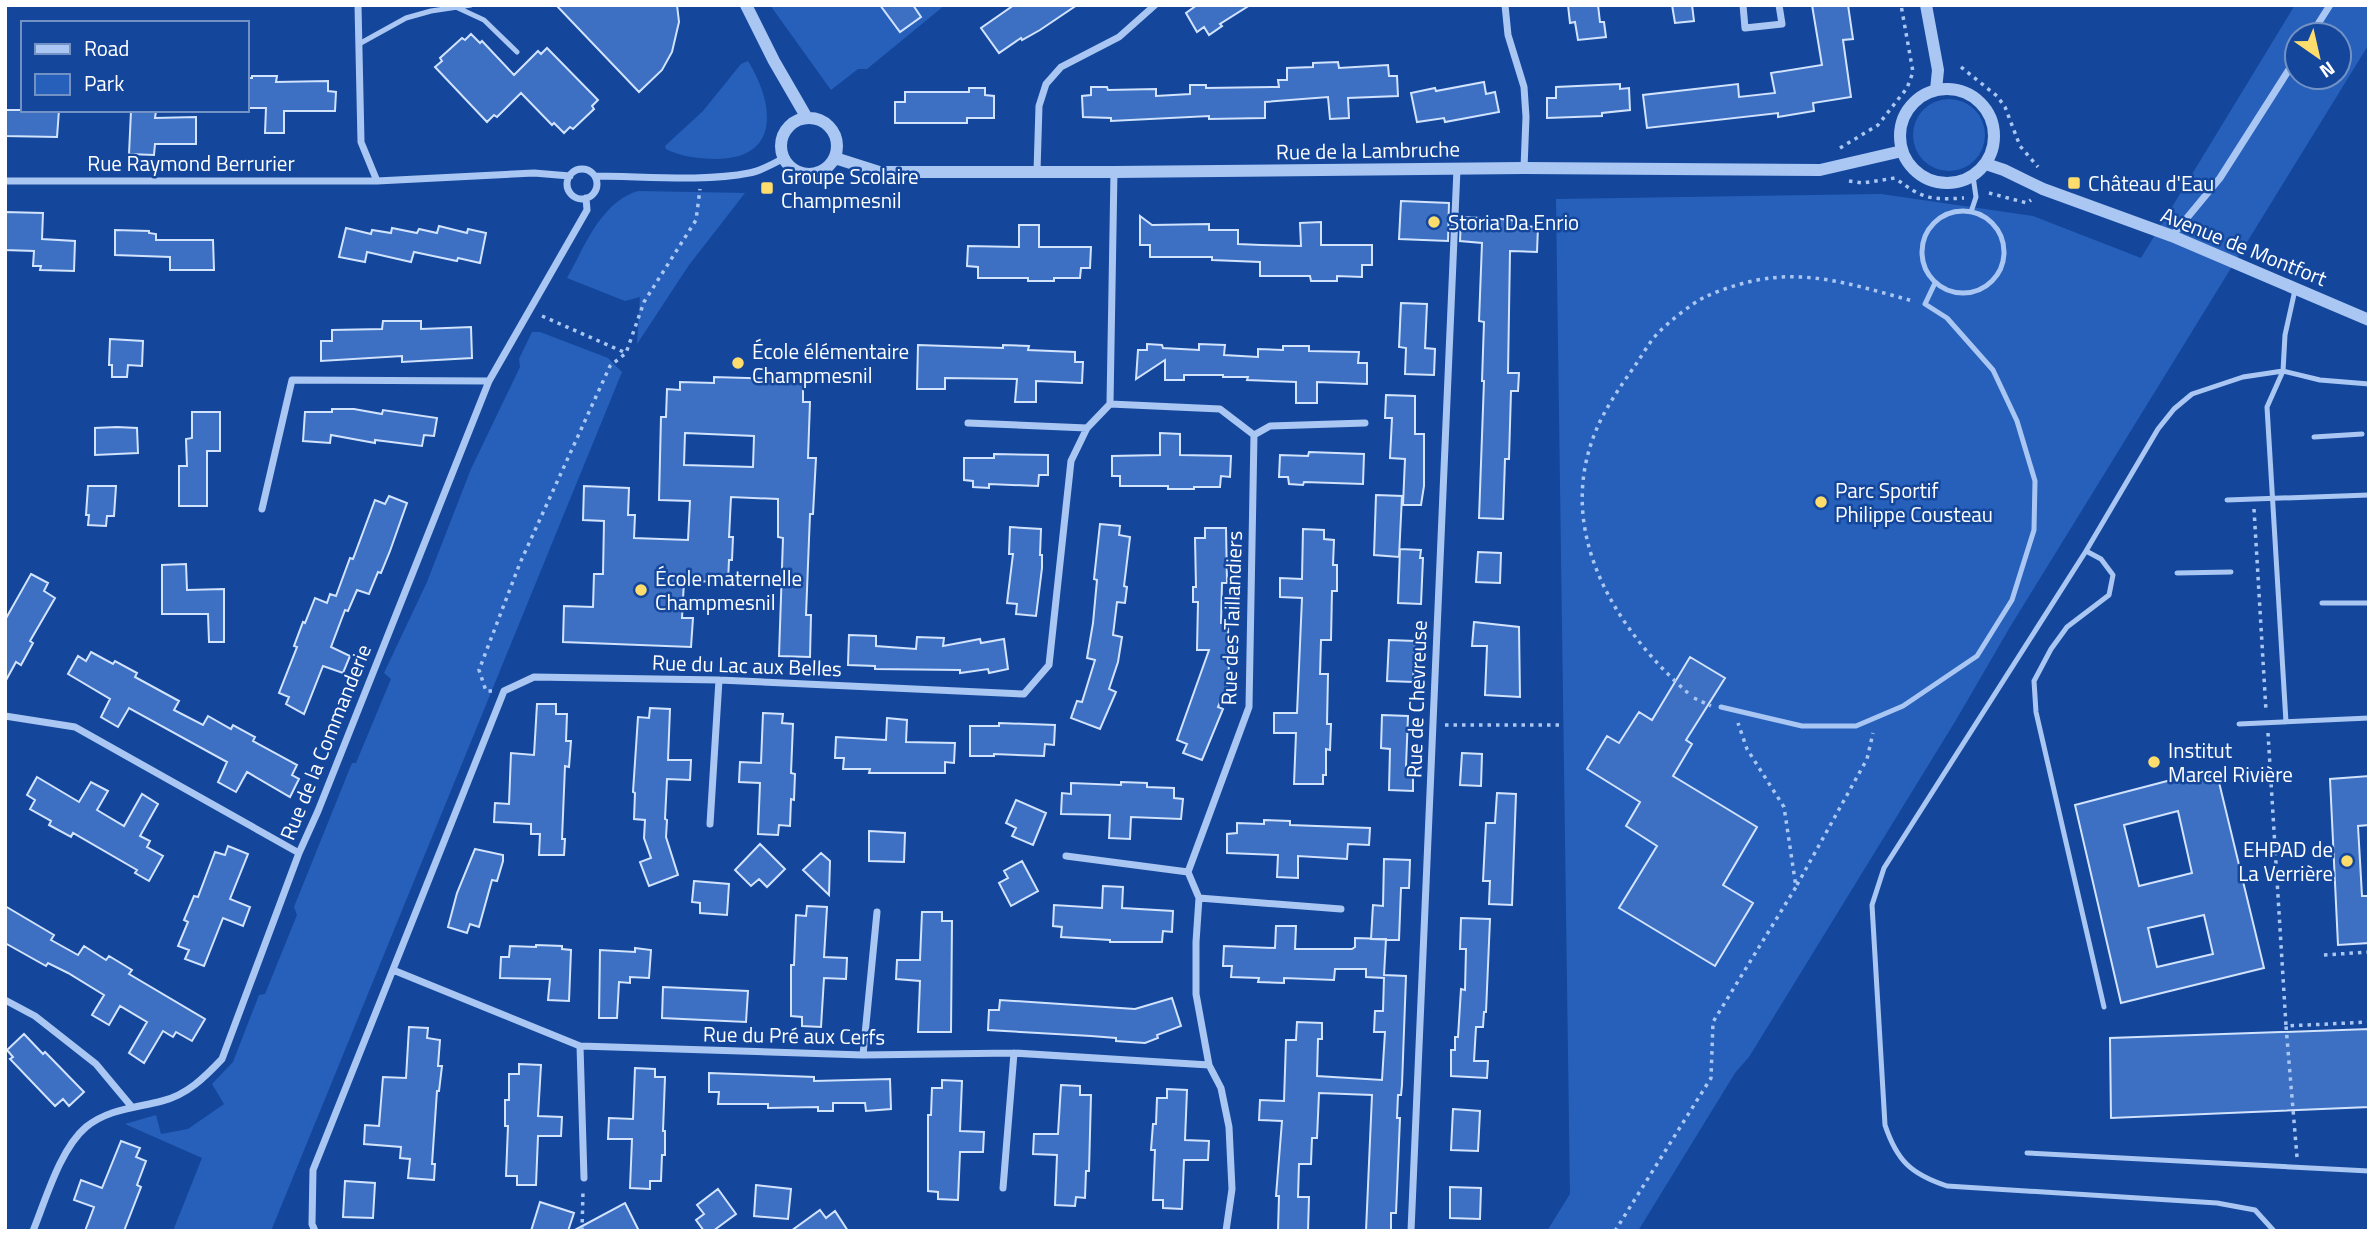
<svg xmlns="http://www.w3.org/2000/svg" width="2374" height="1236" font-family="'Titillium Web',sans-serif">
	<style>
		.green { fill: #2760ba; fill-rule: evenodd }
		.building { fill: #3d70c3; stroke: #d2e3fd; stroke-width: 2; fill-rule: evenodd }
		.lines { fill: none; stroke-linecap: round; stroke-linejoin: round }
		.path { stroke: #aac7f3; stroke-width: 3.5; stroke-dasharray: 3.5 5; stroke-linecap: butt }
		.service { stroke: #aac7f3; stroke-width: 5 }
		.minor { stroke: #aac7f3; stroke-width: 7 }
		.tertiary { stroke: #aac7f3; stroke-width: 12 }
		.poi-dot { fill: #ffdd6c; stroke: #14479c; stroke-width: 2.5 }
		.labels { text-anchor: middle; dominant-baseline: central; stroke-width: 5; stroke-linejoin: round; paint-order: stroke }
		.street-label { font-size: 21px; fill: #fff; stroke: #14479c }
		.poi-label { font-size: 21px; fill: #fff; stroke: #14479c; text-anchor: start }
	</style>
	<rect width="100%" height="100%" fill="#14479c"/>
	<path class="green" d="M770,5H945L867,69H858L831,90Z
		M2295,5H2369V44L2010,627L1956,720L1749,1057L1735,1073L1638,1231H1547L1570,1194L1556,199L1881,194L2033,216L2141,258ZM2297,35H2339V77H2297Z
		M748,61C774,103 782,160 714,159C697,158 682,157 666,149L665,146L703,111L741,64Z
		M1913 135a36 36 0 1 1 72 0a36 36 0 1 1-72 0Z
		M638,191L745,193L689,265L637,344L640,297L625,301L567,278C585,246 601,202 638,191Z
		M532,332H540L608,358L622,372L271,1231H173L202,1158L125,1124L156,1115L161,1134L188,1129L224,1104L212,1084L233,1062L259,995L265,994L297,915L294,907L352,763H356L391,679L384,673L427,582L471,469L520,367L519,359Z"/>
	<path class="building" d="M556,5H677L679,22L672,52L662,70L639,92Z
		M880,5H913L921,17L900,32Z
		M1014,5H1077L1040,30L1022,40L1021,38L999,53L981,28Z
		M1197,5H1250L1220,24L1222,26L1209,35L1204,27L1197,32L1186,13Z
		M1568,5H1598L1600,22H1604L1606,37L1578,40L1575,22L1570,23Z
		M1672,5H1692L1694,21L1675,23Z
		M1812,5H1848L1853,39L1843,40L1851,97L1813,103L1814,111L1778,117V113L1647,128L1643,95L1738,84L1739,97L1775,93L1771,73L1822,65Z
		M471,34L480,43L482,41L514,75L538,51L541,54L547,48L598,100L592,106L594,109L573,129L570,127L564,133L554,123L552,125L521,93L497,117L494,115L487,122L435,67L442,61L440,58L462,38L465,40Z
		M1338,62L1339,68L1388,65L1389,76H1397L1398,96L1348,98L1349,118L1330,119L1328,97L1265,102V118L1209,119V116L1111,121V118L1083,117L1082,96L1091,95V87H1107L1108,90L1156,89V96L1190,94V85H1206V88L1279,87L1278,80H1287V68L1313,67V63Z
		M252,76H277L276,82L328,81V91L336,92L335,111H284V133H265L266,108H247V78H252Z
		M1484,82L1486,94L1495,92L1499,112L1445,122L1444,118L1417,122L1411,93L1435,88L1436,91Z
		M1620,84V89L1629,88L1630,110L1602,113V116L1547,118V98H1556V87Z
		M969,88H985V95L994,96V118H967V123H895V102H905V92H969Z
		M5,110H59L57,137L5,136Z
		M131,111H156L155,118L196,117V144H155L154,155L129,154Z
		M1401,201L1449,203L1448,241L1399,239Z
		M5,212L43,213L42,239L75,241L74,271L40,270L41,266H33L34,251L5,250Z
		M1140,216L1152,225L1209,224V230H1238V244L1261,245L1301,246L1300,223L1321,222V245H1372V265H1362V277L1337,276V281H1311L1310,276H1260V262L1212,260V257H1150V245H1140Z
		M1461,217L1501,219L1519,221V226L1538,227L1537,252L1510,251L1508,373H1519L1518,391H1511L1509,459H1505L1503,519L1479,518L1484,381H1482L1484,322L1479,321L1482,243L1460,241Z
		M1019,225H1039V247H1091L1090,268H1081L1080,278H1054V281H1028V278H978V267L967,266L968,246L1019,247Z
		M439,226L467,233L468,229L486,233L480,263L458,258L457,261L414,252L411,262L367,252L365,262L339,257L346,228L371,234L372,230L391,233L392,228L417,233L419,229L437,233Z
		M115,230L149,231V233L156,234V240H213L214,270H170V257L115,255Z
		M1401,303L1427,304L1425,348L1435,349L1434,375L1405,374L1406,348L1399,347Z
		M383,321H421V329L471,327L472,358L402,362V356L321,361V341H332V330L382,329Z
		M110,339L143,341L142,366L128,365L127,377H112V365H109Z
		M1147,344L1162,345L1163,348L1199,350V344L1225,345L1224,355L1258,357V349L1283,350V346H1309V351L1359,352L1358,363H1367V384L1317,382V403H1296V382L1247,380L1248,377H1223V375H1184V380H1165V360L1136,379L1138,350H1147Z
		M918,345L1003,348V345L1029,346L1028,350L1075,352V362H1083L1082,383L1036,381V402H1015L1017,379L945,378V389H917Z
		M780,373L803,374V402H810L808,458H816L813,514H810L806,615H811L810,657L779,656L783,538L778,537V499L731,497L729,537H733L732,560H729L728,582L684,581L682,618H693L691,647L563,642L564,606L593,607L594,574H603L604,521L583,520L584,486L629,488L628,515H635L634,538L688,540L690,501L659,500L661,417H666L667,389L680,390V382L714,383V377L780,379ZM685,433L754,436L753,467L684,465Z
		M1386,395L1415,396V434H1424V486L1421,505H1403L1405,459L1390,458L1392,418H1385Z
		M332,409H354L382,414L383,410L437,418L434,436L424,435L422,446L375,440V443L331,435L330,443L303,441L305,412H332Z
		M192,412H220V451H207V506H179V466H187L186,439L192,438Z
		M117,427L137,428L138,453L95,455V428Z
		M1160,433L1180,434V455L1231,456L1230,477L1221,476L1220,487H1194V489H1168V486H1120V476H1112V456L1160,455Z
		M1309,452L1364,454L1363,484L1304,482L1303,485L1289,484L1288,477H1279L1280,455L1308,456Z
		M994,454L1048,455V475H1039L1038,486L989,484V488L973,487V481L964,480V458H994Z
		M88,486H116L114,516H107L106,526L88,525L89,515H86Z
		M1376,495L1402,496L1399,557L1374,555Z
		M389,496L407,503L390,551L381,573L378,572L369,594L357,590L348,611L345,610L331,647L350,656L343,673L323,666L304,714L286,704L289,697L279,693L297,647L294,646L303,622L305,623L315,598L327,603L330,594L336,596L350,558L353,559L375,500L385,504Z
		M1100,524L1120,526L1119,535L1130,537L1124,586L1127,587L1125,603L1117,602L1113,635L1122,637L1118,662L1109,689L1116,692L1100,729L1071,718L1077,701L1082,702L1095,660L1087,658L1093,623L1097,580L1094,579Z
		M1010,527L1041,529L1040,555H1042V568L1036,616L1016,614L1017,604L1007,603L1013,554H1009Z
		M1205,528H1226L1227,583H1222L1221,623H1228L1229,681L1218,707L1223,709L1202,760L1183,753L1187,744L1177,740L1209,650H1197L1198,602H1193V587H1196L1195,538H1205Z
		M1303,529L1324,530V539L1334,540L1333,565H1337V591H1332L1331,640H1321L1320,674H1328L1327,724H1331L1330,750L1326,749V775H1323V784H1294L1296,733H1274V713H1297L1302,598L1280,597V578L1302,579Z
		M1400,549L1421,550L1420,558H1423L1421,604L1398,603Z
		M1478,552L1501,553L1500,583L1476,582Z
		M186,564L187,590L224,589V642H209L208,614H162V565Z
		M31,574L48,583L44,591L55,598L30,641L33,643L21,665L16,662L5,682V620Z
		M1474,622L1519,627L1520,697L1485,695L1487,646H1472Z
		M849,635L876,636V646L916,649L917,637L944,638L943,646L980,639L981,643L1004,639L1008,669L989,673L988,669L960,673V670L875,669V666L848,665Z
		M1389,640L1415,641L1413,682L1387,681Z
		M91,652L113,664L115,661L137,673L135,677L179,701L174,710L203,725L208,716L231,729L233,725L255,737L253,741L297,765L292,775L299,779L290,797L247,772L236,792L218,782L227,762L129,708L118,727L101,717L110,699L68,674L78,656L86,661Z
		M1690,657L1725,678L1686,740L1692,744L1673,776L1757,827L1723,885L1753,903L1715,966L1619,908L1657,846L1626,826L1640,802L1587,769L1607,736L1619,743L1639,712L1652,720Z
		M537,704H556V714H567L566,741H571L569,767L565,766L562,839H565L564,855H539L540,834H531V824L494,822L495,803L509,804L511,753L534,755Z
		M650,708L670,709L668,760H691L690,780L667,779L665,819L667,820L666,837L678,875L649,886L640,862L651,858L644,838L645,820L634,819L635,793L633,792L638,717L649,718Z
		M763,713L783,714L782,723L793,724L791,773L795,774L794,800L791,799L790,826L779,825L778,835L758,834L760,783L739,782L740,762L761,763Z
		M1382,715L1408,716L1406,766L1413,767V791L1389,790L1390,749L1381,748Z
		M887,718L907,720L906,742L955,743L954,763L945,762V773H869L870,769H843L844,758H835L836,737L886,740Z
		M999,723L1055,725L1054,745L1045,744L1044,756L994,754V756H970V726H999Z
		M1462,753L1482,754L1481,786L1460,785Z
		M2198,773L2200,779L2217,774L2264,968L2121,1003L2075,805ZM2178,811L2192,873L2139,886L2124,825ZM2204,915L2213,954L2157,967L2148,928Z
		M2369,776V825L2358,826L2362,896H2369V943L2338,945L2330,779Z
		M37,777L79,802L91,782L108,791L97,810L124,826L142,794L158,804L140,836L150,841L147,847L163,856L149,881L135,873L137,870L73,833L71,837L49,825L51,821L30,809L35,800L27,795Z
		M1121,782L1147,783V787L1174,788V798L1183,799L1181,819L1131,817L1130,839L1109,838L1110,815L1061,814L1062,793L1071,794V783L1121,785Z
		M1497,793L1516,794L1512,905L1489,904L1490,881H1483L1486,823H1495Z
		M1016,800L1046,813L1033,845L1012,836L1016,828L1006,823Z
		M1264,820L1290,821V825L1370,828L1369,845L1348,844L1347,859L1298,856V878L1277,877L1278,855L1227,853V834L1237,833V823L1264,824Z
		M869,831L905,833L904,862L869,861Z
		M760,844L785,869L767,887L759,879L751,886L735,870Z
		M228,846L248,854L230,899L250,907L243,926L223,918L204,966L185,959L189,950L178,946L188,922L184,920L194,896L198,897L215,852L225,855Z
		M475,849L503,855V861L497,881L492,880L479,927L470,924L467,933L448,927L457,893Z
		M821,853L830,861L829,895L803,870Z
		M1384,859L1410,860L1409,888H1401L1399,940L1371,939L1373,905L1383,906Z
		M1022,861L1038,891L1011,906L999,883L1008,878L1004,871Z
		M694,881L729,884L727,915L700,913V903L692,902Z
		M1103,886L1123,887L1122,908L1173,911L1172,932L1163,931L1162,942H1110V940L1061,937L1062,927L1053,926L1054,905L1102,908Z
		M5,906L54,935L51,940L78,955L84,946L106,960L109,956L132,970L129,974L205,1019L192,1041L176,1032L173,1037L163,1031L144,1063L129,1053L147,1022L120,1006L109,1025L92,1015L104,995L68,973L48,963L46,966L5,943Z
		M807,906L827,907L824,957L847,958L846,979L824,978L821,1027L802,1026V1017L791,1016V965H794L796,915L806,916Z
		M922,912H942V921H952L951,1032H918L920,981L896,979L897,960H920Z
		M1461,918L1490,919L1486,1012H1484L1483,1027H1476L1474,1061H1488L1487,1078L1451,1076V1050H1455V1037H1458L1461,989L1465,990L1466,949H1460Z
		M1276,926H1296L1295,949H1352L1355,947V938L1386,939L1384,975L1406,976L1402,1085L1401,1095H1398L1397,1118H1400L1396,1213H1391V1231H1366L1372,1095L1319,1093L1317,1138H1312L1311,1164H1299L1298,1197H1309L1308,1231H1278L1279,1196H1276L1282,1121L1259,1120L1260,1100L1284,1101L1286,1040H1296L1297,1022L1322,1023V1039H1318L1317,1076L1382,1080L1385,1032H1374L1375,1011H1383L1384,978L1366,977V969H1335L1334,980L1284,978V983L1258,982L1259,978L1231,977L1232,966H1223L1224,946L1275,948Z
		M536,945L562,946V949L571,950L569,1001L548,1000L550,979L500,978L501,957H509L510,946L536,947Z
		M635,948L651,950L649,978L630,977V983L619,982L617,1018H599L600,950L635,952Z
		M663,987L748,991L746,1022L662,1018Z
		M1172,998L1181,1026L1157,1035L1158,1038L1145,1043L1116,1041V1038L1091,1036L988,1030L989,1010H999L1000,1000L1135,1009Z
		M409,1027L428,1028L427,1038L440,1040L438,1066H442L439,1091H437L432,1164H435L434,1180L408,1178L410,1159L400,1158L401,1147L364,1144L365,1125L379,1126L383,1077L406,1078Z
		M2369,1029V1107L2111,1118L2110,1038Z
		M24,1034L43,1054L45,1052L84,1092L69,1106L63,1099L55,1106L10,1059L13,1057L7,1050Z
		M519,1064L541,1065L538,1116L562,1117L561,1136H538L536,1185H517V1176H506L508,1126H505V1100H509V1074H519Z
		M635,1068L655,1069V1077H665L663,1131H665V1155H662L661,1181H650V1189L630,1188L632,1139H608L609,1118L633,1119Z
		M709,1073L814,1077V1081L890,1079L891,1109L866,1111L865,1103H833V1111H818V1107L768,1108V1104H718L719,1092H709Z
		M942,1080L962,1081L960,1131L984,1132L983,1152H960L958,1200L938,1199V1192L928,1191V1115H931L932,1088H942Z
		M1061,1085L1080,1086V1095H1091L1089,1171H1086L1085,1198L1076,1197L1075,1206L1055,1205L1057,1155L1033,1154L1034,1134H1058Z
		M1167,1089L1187,1090L1185,1140L1209,1141L1208,1160H1184L1182,1209L1163,1208V1200H1153L1155,1150H1151L1153,1124H1156L1157,1098H1167Z
		M1453,1109L1480,1111L1478,1151L1451,1150Z
		M121,1141L140,1148L136,1157L146,1161L137,1185L141,1187L124,1231H85L94,1207L74,1200L81,1180L102,1188Z
		M345,1181L375,1183L373,1218L343,1217Z
		M756,1185L791,1189L788,1219L754,1216Z
		M1450,1187L1481,1188L1480,1219L1450,1218Z
		M718,1189L736,1214L713,1231H704L696,1220L704,1214L697,1205Z
		M540,1202L574,1213L568,1231H531Z
		M625,1203L639,1231H573Z
		M820,1210L826,1218L835,1211L848,1231H791Z"/>
	<g class="lines">
		<path class="path" d="M1961,67L1997,96L2005,107L2020,146L2038,167
			M1840,148L1878,125L1907,88L1913,72L1901,5
			M1849,181L1863,183L1895,178C1923,199 1930,200 1964,198
			M1989,193L2027,203L2031,200
			M542,316L626,353
			M2254,509L2266,711
			M492,691H486L479,670L520,563L610,366L626,353L644,302L696,220L700,189
			M1688,693C1618,631 1558,538 1592,441C1601,414 1618,390 1634,367C1642,356 1649,342 1659,332C1669,322 1692,303 1705,297C1724,288 1751,280 1771,278C1819,272 1868,289 1913,301
			M1694,698L1711,706
			M1445,725H1563
			M2268,733L2286,1026
			M1797,885L1867,759L1873,733
			M2324,955L2369,952
			M2297,1157L2286,1026L2369,1022
			M582,1231L583,1191
			M1615,1231L1711,1078L1713,1022L1796,887L1784,807L1747,749L1738,723"/>
		<path class="service" d="M458,8L484,20L517,52
			M359,44L406,18L431,11L471,5
			M1922 252a41 41 0 1 1 82 0a41 41 0 1 1-82 0Z
			M1971,212L1976,197L1973,176
			M2314,437L2362,434
			M2227,500L2369,495
			M2086,551L2101,559L2113,575L2109,595L2067,627L2051,649L2034,681L2036,712L2104,1007
			M2177,573L2231,572
			M2322,603H2369
			M1721,707L1802,726H1856L1903,706L1977,656L2012,600L2034,530L2035,481L2017,421L1993,370L1947,318L1925,304L1935,283
			M2286,722L2267,407L2283,371L2285,335L2295,290
			M2239,724L2369,718
			M2027,1153L2369,1171
			M2274,1231L2255,1210L2217,1203L1947,1186C1911,1174 1897,1161 1885,1125L1872,905L1884,868L2086,551L2158,429L2174,409L2192,394L2243,377L2283,371L2320,380L2369,384"/>
		<path class="minor" d="M358,5L361,142L377,181
			M1505,5L1508,35L1524,87L1526,117L1524,168
			M1743,5L1745,28L1782,24L1779,5
			M2311,35L2330,5
			M567 184a15 15 0 1 1 30 0a15 15 0 1 1-30 0Z
			M1037,171L1039,106L1046,84L1061,67L1119,37L1155,5
			M595,176C641,176 705,182 749,173C761,171 773,164 784,158
			M5,181H377L534,173L570,176
			M2172,236L2220,178L2297,57
			M1110,404L1220,409L1254,435L1249,707L1188,872L1199,898L1196,942V994L1209,1065L1221,1088L1229,1127L1232,1189L1226,1231
			M968,423L1087,428
			M1254,435L1270,426L1365,423
			M262,509L292,380L489,381
			M5,716L75,727L299,853
			M710,824L719,680
			M1066,856L1188,872
			M1199,898L1341,909
			M393,970L580,1046L863,1055L1014,1053L1209,1065
			M5,1000L35,1016L96,1064L131,1106
			M580,1046L584,1178
			M863,1055L877,912
			M1003,1188L1014,1053
			M33,1231C46,1199 60,1149 86,1127C108,1109 135,1108 162,1101C187,1095 205,1077 222,1059L299,853L318,811L489,381L587,210L586,198
			M315,1231L312,1224L313,1170L504,691L534,677L719,680L1024,694L1049,665L1071,461L1087,428L1110,404L1114,172
			M1411,1231L1457,169"/>
		<path class="tertiary" d="M746,5L774,61L807,118
			M1926,5L1938,70L1936,90
			M1900 136a47 47 0 1 1 94 0a47 47 0 1 1-94 0Z
			M781 146a28 28 0 1 1 56 0a28 28 0 1 1-56 0Z
			M835,158L879,172H1114L1524,168L1820,170L1902,151
			M1986,164L2004,170L2043,189L2172,236L2369,320"/>
	</g>
	<g class="poi-dot">
		<rect x="2067" y="176" width="14" height="14" rx="3.5"/>
		<rect x="760" y="181" width="14" height="14" rx="3.5"/>
		<circle cx="1434" cy="222" r="7"/>
		<circle cx="738" cy="363" r="7"/>
		<circle cx="1821" cy="502" r="7"/>
		<circle cx="641" cy="590" r="7"/>
		<circle cx="2154" cy="762" r="7"/>
		<circle cx="2347" cy="861" r="7"/>
	</g>
	<g class="labels">
		<g class="street-label">
			<text transform="translate(1368 150) rotate(-1)">Rue de la Lambruche</text>
			<text x="191" y="163">Rue Raymond Berrurier</text>
			<text transform="translate(2244 246) rotate(22)">Avenue de Montfort</text>
			<text transform="translate(1231 618) rotate(-88)">Rue des Taillandiers</text>
			<text transform="translate(747 665) rotate(2)">Rue du Lac aux Belles</text>
			<text transform="translate(1416 699) rotate(-88)">Rue de Chevreuse</text>
			<text transform="translate(325 742) rotate(-68)">Rue de la Commanderie</text>
			<text transform="translate(794 1035) rotate(1)">Rue du Pré aux Cerfs</text>
		</g>
		<g class="poi-label">
			<text x="781" y="176">Groupe Scolaire<tspan x="781" dy="24">Champmesnil</tspan></text>
			<text x="2088" y="183">Château d'Eau</text>
			<text x="1448" y="222">Storia Da Enrio</text>
			<text x="752" y="351">École élémentaire<tspan x="752" dy="24">Champmesnil</tspan></text>
			<text x="1835" y="490">Parc Sportif<tspan x="1835" dy="24">Philippe Cousteau</tspan></text>
			<text x="655" y="578">École maternelle<tspan x="655" dy="24">Champmesnil</tspan></text>
			<text x="2168" y="750">Institut<tspan x="2168" dy="24">Marcel Rivière</tspan></text>
			<text x="2333" y="849" text-anchor="end">EHPAD de<tspan x="2333" dy="24">La Verrière</tspan></text>
		</g>
	</g>
	<rect width="2374" height="1236" fill="none" stroke="#ffffff" stroke-width="14"/>
	<rect x="21" y="21" width="228" height="91" fill="#14479c" stroke="#7291c4" stroke-width="2"/>
	<rect x="35" y="44" width="35" height="10" fill="#aac7f3" stroke="#7291c4" stroke-width="2"/>
	<text x="84" y="56" font-size="21" fill="#ffffff">Road</text>
	<rect x="35" y="74" width="35" height="21" fill="#2760ba" stroke="#7291c4" stroke-width="2"/>
	<text x="84" y="91" font-size="21" fill="#ffffff">Park</text>
	<g transform="translate(2318 56) rotate(146)"><circle r="33" fill="#14479c" stroke="#7291c4" stroke-width="2"/>
	<path d="M0-5L12 26L0 18L-12 26Z" fill="#ffdd6c"/>
	<text y="-10" font-size="19" font-weight="bold" text-anchor="middle" fill="#ffffff">N</text>
	</g>
</svg>
